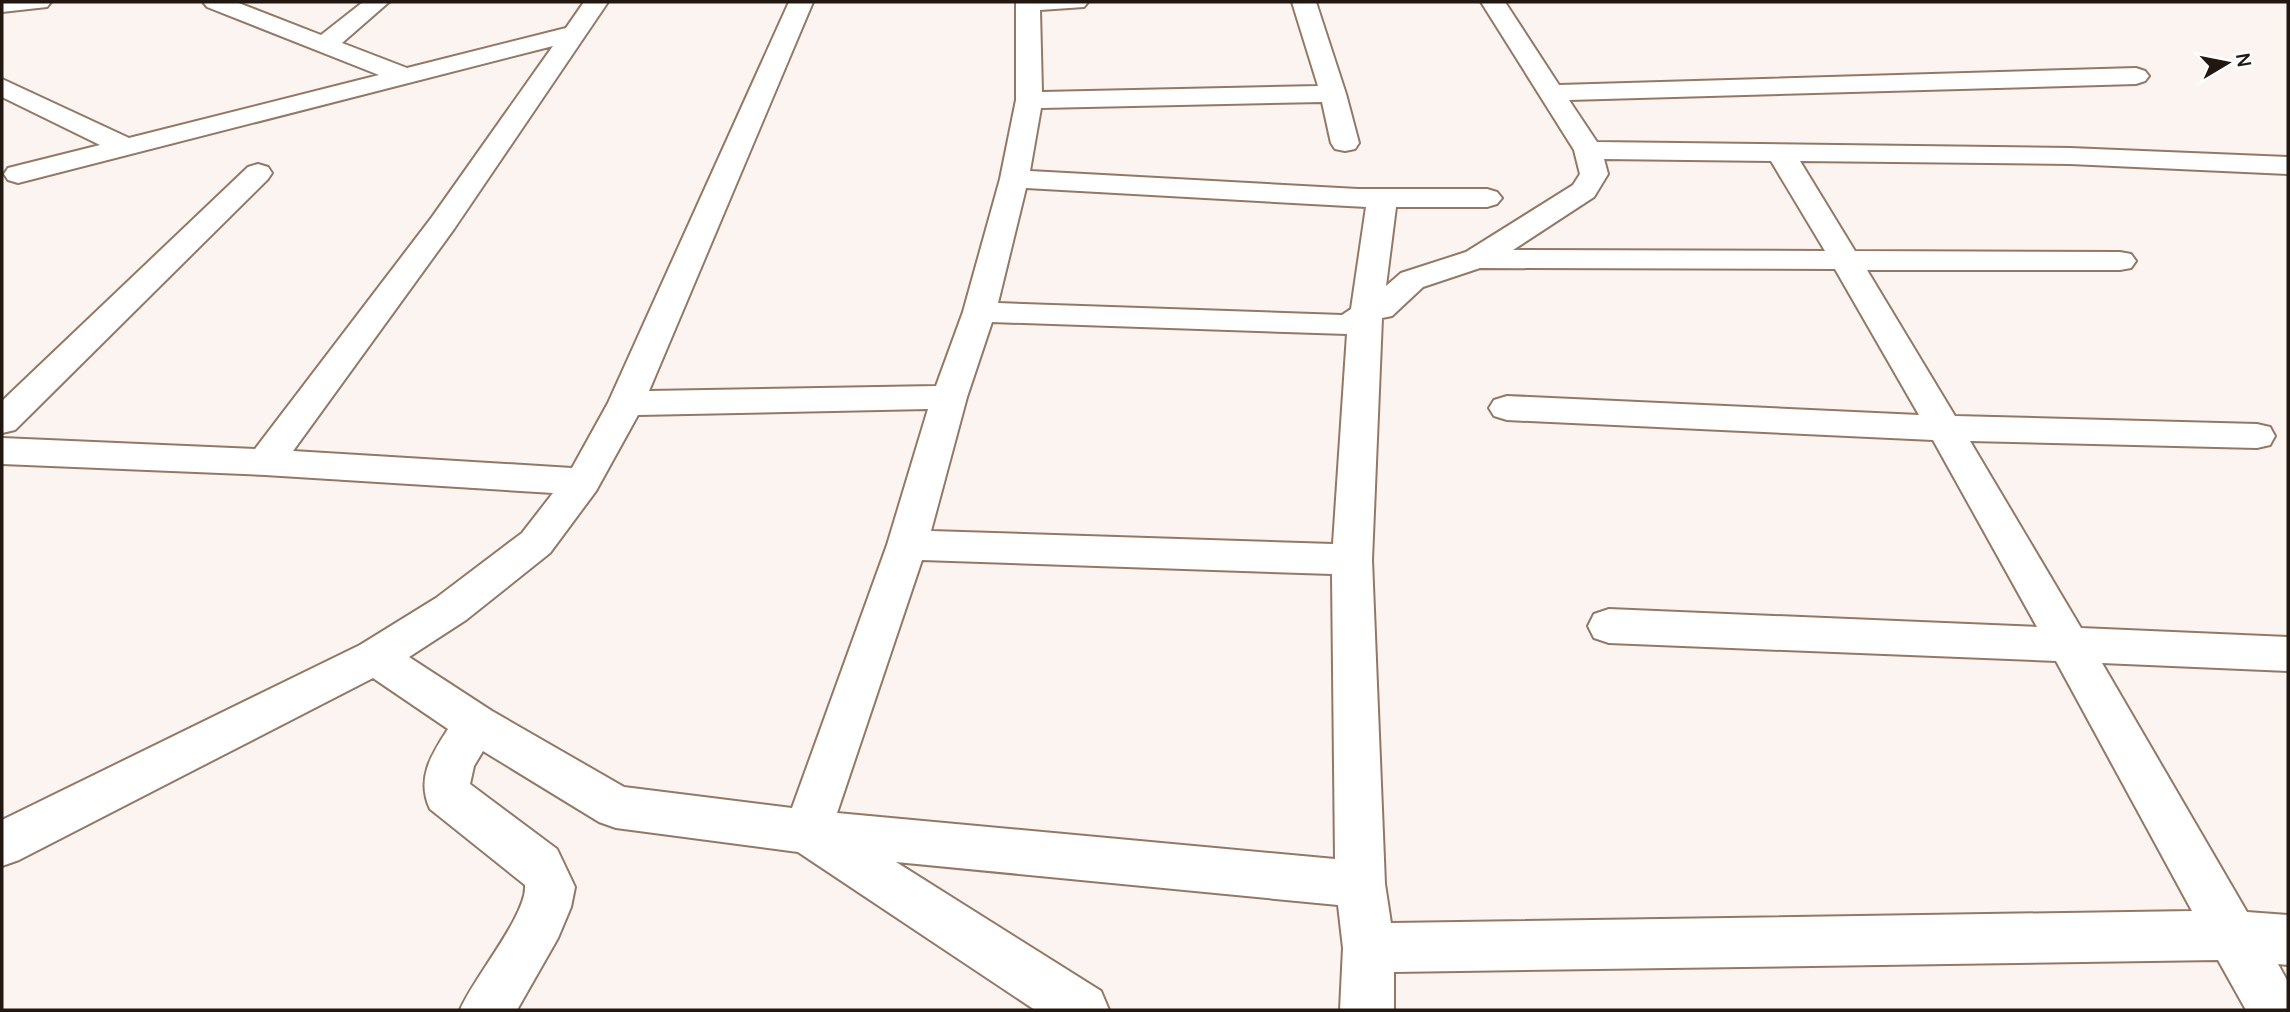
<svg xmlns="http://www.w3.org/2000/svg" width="2290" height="1012" font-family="Manrope,sans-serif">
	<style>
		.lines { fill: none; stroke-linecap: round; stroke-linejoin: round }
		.street-casing { stroke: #937866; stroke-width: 4 }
		.street { fill: #fff; fill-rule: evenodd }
	</style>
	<rect width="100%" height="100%" fill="#fbf4f0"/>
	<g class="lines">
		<g class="street-casing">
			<path id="street" d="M2,2H51L47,7L2,12Z
				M203,2H236L321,35L363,2H389L342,43L407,68L566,28L584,2H608L454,229L293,451L572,468L608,403L789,2H813L649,391L936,386L963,312L1000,179L1016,100V2H1088L1084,7L1040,10L1042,92L1318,86L1292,2H1316L1346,94L1359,143L1355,149L1345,151L1335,149L1331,143L1322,102L1041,108L1030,171L1358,189H1487L1497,192L1502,198L1497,204L1487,207H1396L1386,286L1401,273L1466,252L1573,185L1580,174L1574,150L1481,2H1505L1559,85L2136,68L2145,71L2149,76L2145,81L2136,84L1569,100L1597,142L2070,148L2288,157V174L2070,164L1800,161L1855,251L2120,252L2131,254L2136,261L2131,268L2120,270H1867L1955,416L2257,424L2270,427L2275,436L2270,445L2257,448L1970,441L2081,628L2288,637V671L2102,663L2247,912L2288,915V965L2278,964L2288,982V1010H2246L2218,960L1394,972V1010H1340L1343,948L1338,905L896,862L1101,991L1109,1010H1035L798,852L616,828L599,822L483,751L474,766L470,784L557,849L575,887L571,907L558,938L517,1010H460C473,978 528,914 525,885L430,809C416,779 431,755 448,729L373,678L19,860L2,866V820L360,645L436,598L522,533L553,493L265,475L2,464V438L255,449L432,217L553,46L18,183L8,180L4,174L8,168L100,145L2,97V79L129,138L379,75L207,7ZM1604,159L1771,161L1825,251L1513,250L1594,197L1608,174ZM1026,188L1366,207L1351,309L1342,315L998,303ZM1480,268L1835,269L1919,415L1507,396L1494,400L1489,408L1494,416L1507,420L1933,440L2037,627L1609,609L1594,614L1588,626L1594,638L1609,643L2056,661L2192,911L1391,923L1385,884L1372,560L1382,318L1392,316L1423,287ZM992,322L1347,334L1333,544L931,531L967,397ZM928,409L887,545L792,808L624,787L492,711L409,657L466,620L550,553L596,491L638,415ZM922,560L1332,574L1335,859L837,813Z
				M258,164L268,167L272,173L268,179L15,430L2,433V401L248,167Z"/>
		</g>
		<use href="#street" class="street"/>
	</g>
	<rect width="2290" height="1012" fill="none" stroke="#221811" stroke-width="7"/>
	<g transform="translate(2227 63) rotate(80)" stroke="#ffffff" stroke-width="5" paint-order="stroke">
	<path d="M0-5L12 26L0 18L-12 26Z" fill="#221811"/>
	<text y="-10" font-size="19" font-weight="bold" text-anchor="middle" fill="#221811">N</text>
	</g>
</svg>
